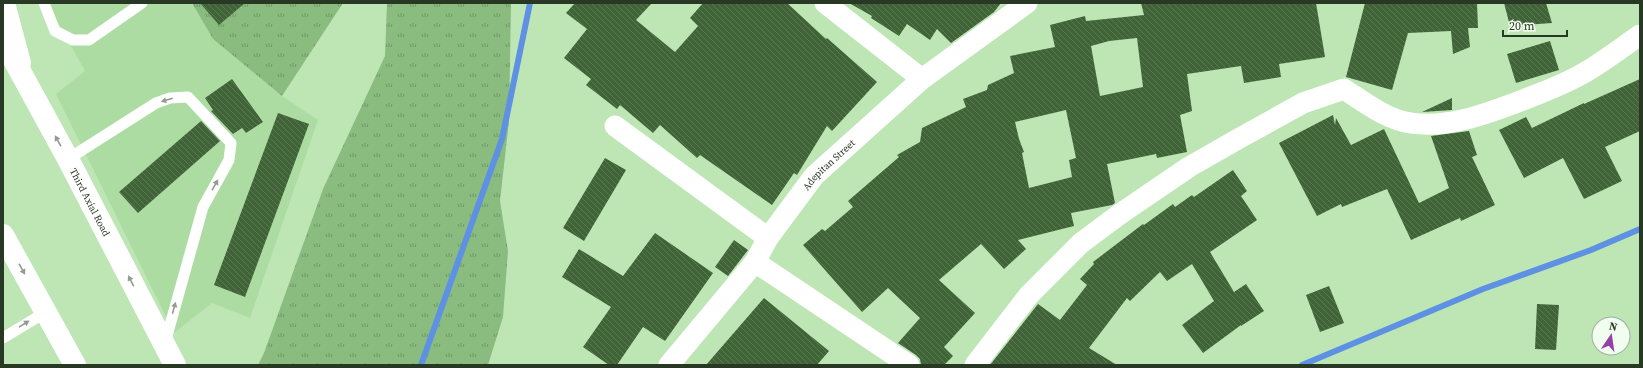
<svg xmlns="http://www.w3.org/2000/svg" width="1643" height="368" font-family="'Source Serif 4',serif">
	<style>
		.built { fill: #addca3 }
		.grass { fill: url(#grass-tufts) }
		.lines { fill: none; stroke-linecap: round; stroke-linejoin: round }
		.stream { stroke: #5e91e4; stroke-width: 6 }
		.building { fill: url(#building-back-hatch); fill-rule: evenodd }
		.lane { stroke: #fff; stroke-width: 11 }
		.street { stroke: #fff; stroke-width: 21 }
		.secondary { stroke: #fff; stroke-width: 22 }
		.highway { stroke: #fff; stroke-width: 22 }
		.oneway { fill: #949c92 }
		.labels { text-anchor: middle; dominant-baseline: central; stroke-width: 4; stroke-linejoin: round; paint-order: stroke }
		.street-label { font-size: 10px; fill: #283824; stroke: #f1feef }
	</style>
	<defs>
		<pattern id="grass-tufts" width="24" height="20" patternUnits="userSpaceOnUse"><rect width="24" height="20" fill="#89bc7e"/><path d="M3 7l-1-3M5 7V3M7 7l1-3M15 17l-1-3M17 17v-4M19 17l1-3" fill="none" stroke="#709a67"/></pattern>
		<pattern id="building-back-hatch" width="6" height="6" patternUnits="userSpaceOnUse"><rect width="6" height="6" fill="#406438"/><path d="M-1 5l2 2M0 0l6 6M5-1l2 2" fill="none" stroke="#597753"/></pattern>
	</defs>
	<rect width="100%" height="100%" fill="#bde6b4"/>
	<path class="built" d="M47,3H192L213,39L282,96L318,120L250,318L212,303L174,333L56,94L85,71Z"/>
	<path class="grass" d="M192,3H343L282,96L213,39Z
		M387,3H511L509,121L500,201L508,251L503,317L488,365H258L264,353L323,189L385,56Z"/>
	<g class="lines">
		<path class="stream" d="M421,365L502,139L530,3
			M1302,365L1483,289L1591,250L1640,229"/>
	</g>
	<path class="building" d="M200,3H245L219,25Z
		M575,3H652L636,20L675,52L698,26L690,18L703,3H787L826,39L827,38L877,82L832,131L827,126L797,175L794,173L772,205L700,155L697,158L660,125L653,133L620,105L617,109L586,85L591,79L564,58L587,29L566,13Z
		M849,3H1001L994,12L951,43L937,29L930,40L907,24L899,36L871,18L872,16Z
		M1141,3H1316L1325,57L1279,64L1281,77L1244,83L1241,66L1187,74L1192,111L1180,115L1187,152L1157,158L1156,154L1107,164L1115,203L1112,205L1071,213L1074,226L1018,240L1026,249L1004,269L981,244L939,280L975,313L944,347L953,356L944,365H921L920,359L916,355L898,343L920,318L888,288L862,312L803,245L822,229L825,231L853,207L848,201L899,157L897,155L920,142L922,128L966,107L963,99L987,90L988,85L1014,73L1010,56L1055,47L1050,25L1085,16L1086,21L1144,15ZM1137,38L1143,87L1100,96L1091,46L1109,41ZM1066,110L1076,158L1069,160L1072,177L1029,188L1022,153L1024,152L1019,139L1015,122Z
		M1365,3H1477L1478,28H1468L1470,47L1453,54L1451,31L1408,33L1392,90L1346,77Z
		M1504,3H1546L1552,23L1510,26Z
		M1550,41L1559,70L1516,83L1507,54Z
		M232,79L263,122L246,133L242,128L233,134L211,111L213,110L205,98Z
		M1640,79V131L1605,147L1622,181L1584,199L1563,158L1524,178L1499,130L1526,117L1532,128L1584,103V104Z
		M1452,98V110L1422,112Z
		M278,113L309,124L245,297L214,285Z
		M1333,115L1335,125L1336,118L1351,145L1384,129L1419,203L1449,188L1431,136L1469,131L1477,155L1472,157L1495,205L1461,221L1460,218L1411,240L1387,189L1342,207L1341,204L1317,216L1279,143Z
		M201,121L220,141L138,213L119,192Z
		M605,158L626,170L584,241L563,228Z
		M1233,170L1247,191L1241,196L1257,220L1210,252L1234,292L1246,284L1264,311L1241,326V325L1203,353L1182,325L1214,301L1192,264L1167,281L1160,272L1130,301L1127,298L1089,348L1117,365H990L1038,304L1060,320L1087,285L1080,279L1094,264L1093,262L1143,224L1144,225L1173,204L1175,207L1192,195L1194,197Z
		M655,233L713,273L665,341L643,327L617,365H609L583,347L611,307L562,277L579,249L623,276Z
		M734,240L748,250L728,276L715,267Z
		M1329,286L1344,323L1320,332L1306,295Z
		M764,298L829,351L817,365H706Z
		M1537,304L1559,305L1556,350L1535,349Z"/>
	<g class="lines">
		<path class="lane" d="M44,3L55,31L73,40H89L142,3
			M68,159L156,103L170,98L188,97L231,143L229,160L203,207L165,343
			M3,338L46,312"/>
		<g class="street">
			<path d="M825,3L922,79"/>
			<path d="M615,126L768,238"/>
			<path d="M755,262L909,365"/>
			<path id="s1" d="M669,365L755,262L768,238L814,176L922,79L1027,3"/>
			<path d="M975,365L1029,295L1081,243L1120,214L1189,167L1238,139L1303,103L1344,89C1364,102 1387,120 1411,123C1449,129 1488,113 1523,100C1543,92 1563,85 1582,74C1602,63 1621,48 1640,35"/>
		</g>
		<path class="secondary" d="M4,3L20,63"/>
		<g class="highway">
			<path id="s2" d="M3,40L68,159L175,365"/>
			<path d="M3,235L75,365"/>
		</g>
	</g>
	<defs><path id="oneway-solid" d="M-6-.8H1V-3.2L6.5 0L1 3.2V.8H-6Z"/></defs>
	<g class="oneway">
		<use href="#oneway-solid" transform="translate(167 100) rotate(164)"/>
		<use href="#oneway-solid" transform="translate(58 141) rotate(-119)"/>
		<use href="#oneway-solid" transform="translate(215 185) rotate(-61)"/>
		<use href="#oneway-solid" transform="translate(22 269) rotate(61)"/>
		<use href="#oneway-solid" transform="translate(131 281) rotate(-117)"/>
		<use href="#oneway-solid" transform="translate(174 308) rotate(-75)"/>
		<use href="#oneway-solid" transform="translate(24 324) rotate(-32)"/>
	</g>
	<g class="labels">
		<g class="street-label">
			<text stroke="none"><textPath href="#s1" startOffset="257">Adepitan Street</textPath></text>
			<text stroke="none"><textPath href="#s2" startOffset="184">Third Axial Road</textPath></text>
		</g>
	</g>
	<rect width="1643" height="368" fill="none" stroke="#283824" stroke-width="8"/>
	<g transform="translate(1611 336) rotate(13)"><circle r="19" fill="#f1feef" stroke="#a1af9e"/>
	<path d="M0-3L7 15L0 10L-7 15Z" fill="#963eaa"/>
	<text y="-6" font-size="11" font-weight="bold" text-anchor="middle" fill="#283824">N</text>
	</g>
	<path d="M1503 30v6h64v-6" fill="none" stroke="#283824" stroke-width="2"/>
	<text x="1509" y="30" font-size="12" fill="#283824" stroke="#f1feef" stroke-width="3" paint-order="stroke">20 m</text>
</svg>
